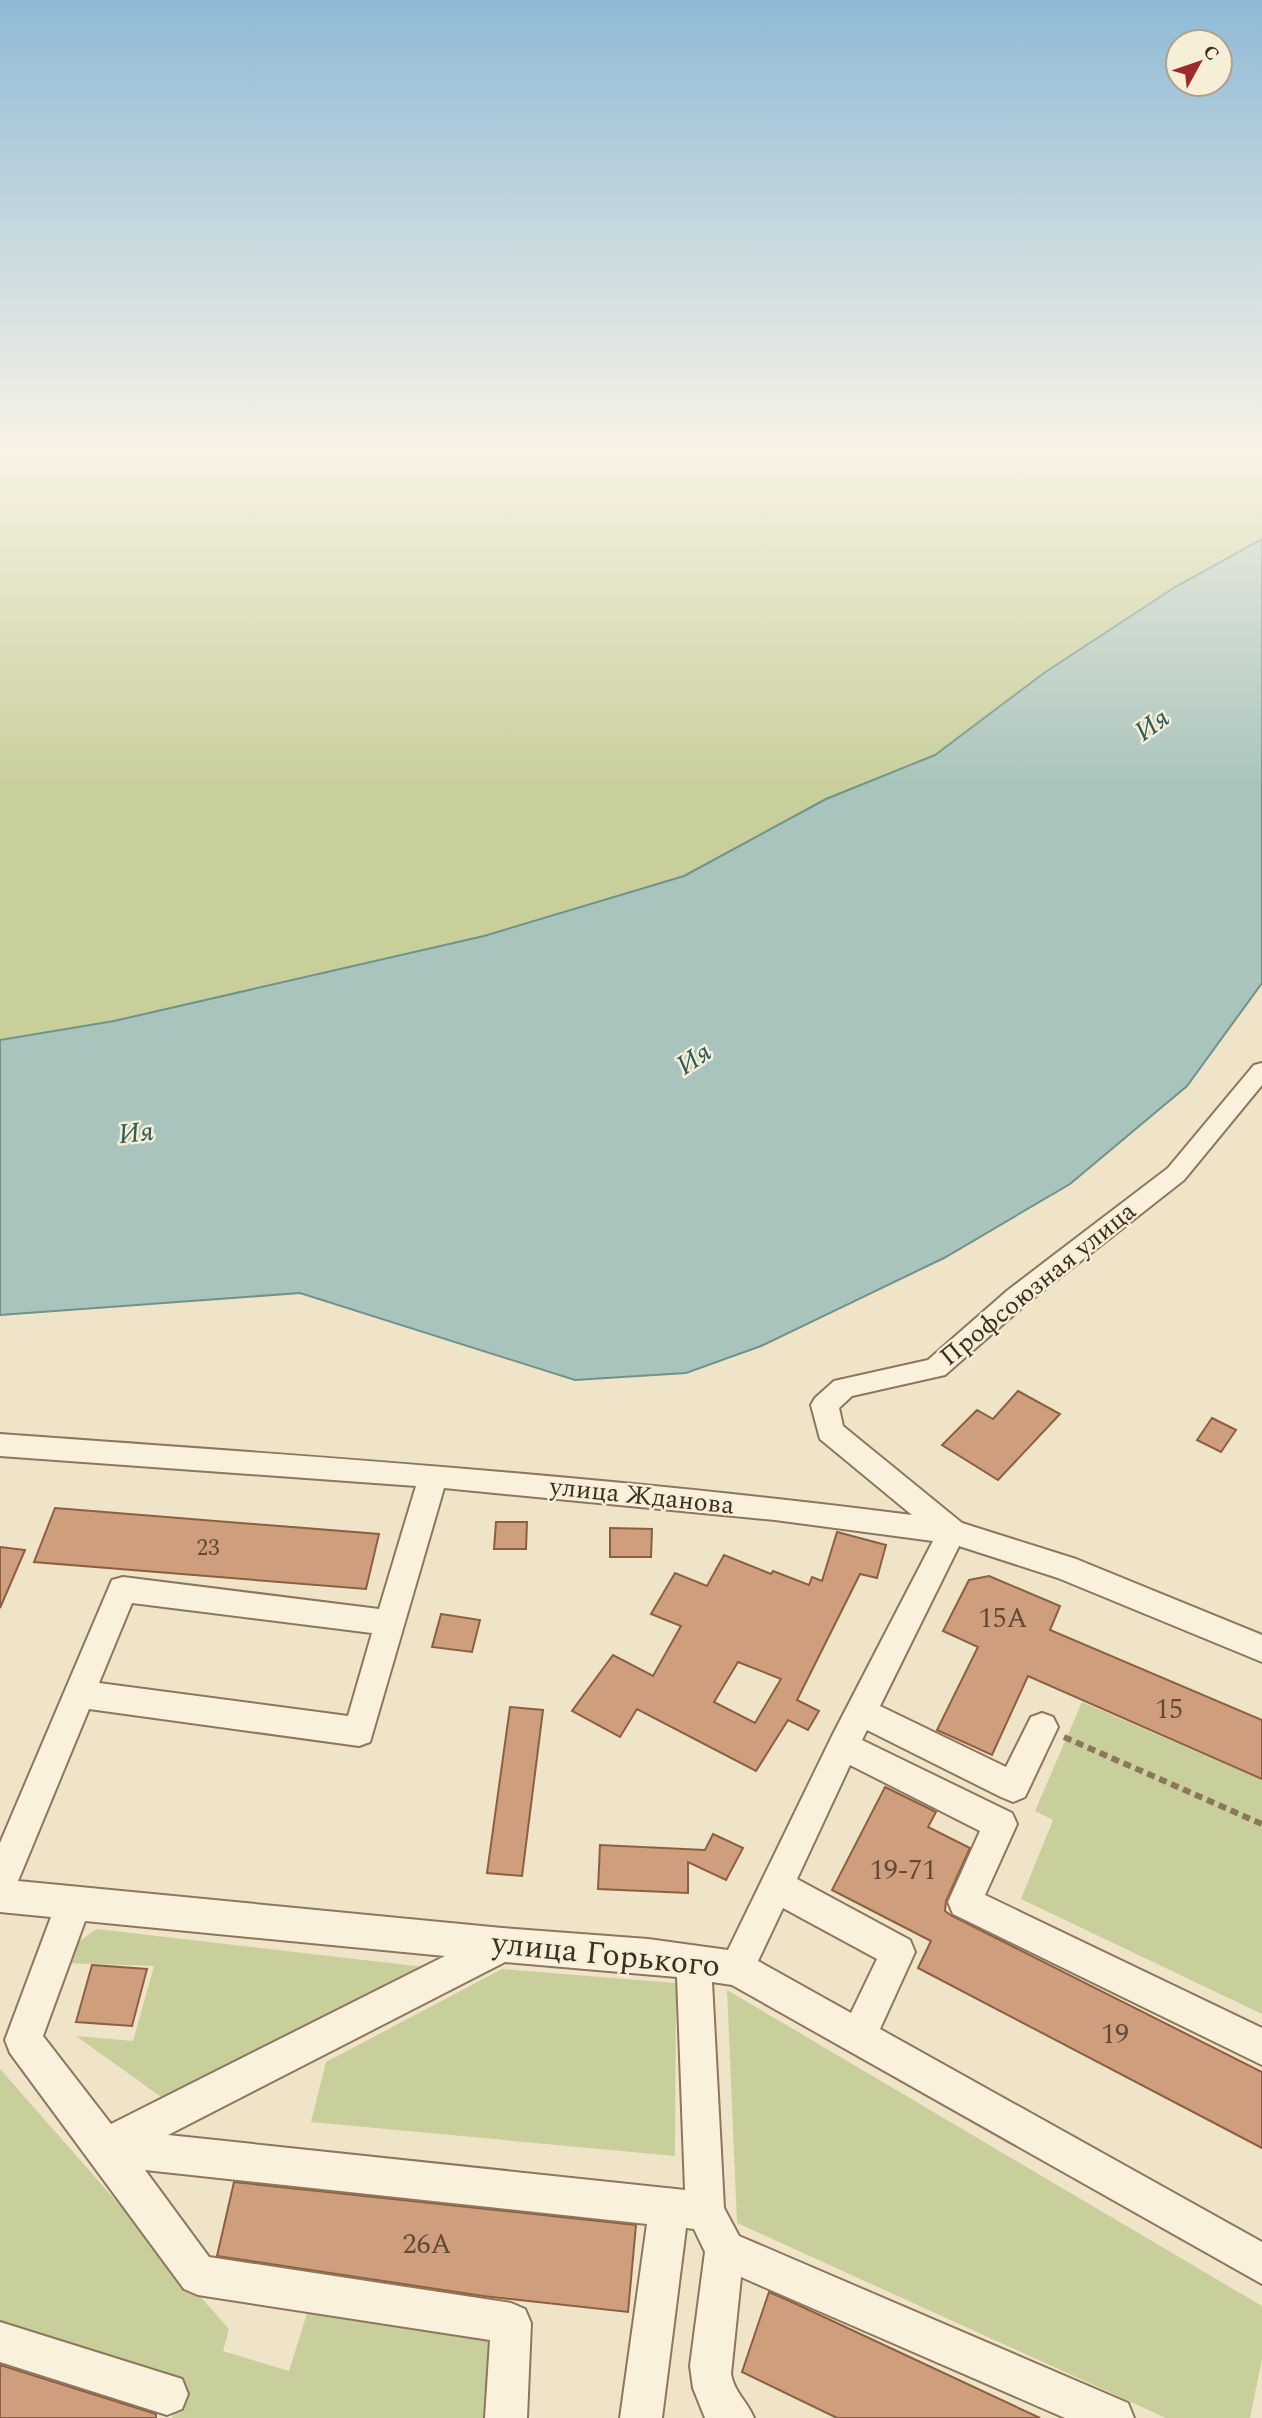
<svg xmlns="http://www.w3.org/2000/svg" width="1262" height="2418" font-family="Spectral,serif">
	<style>
		.green { fill: #c9cf9b }
		.water { fill: #a9c4bc; stroke: #6f938a; stroke-width: 2 }
		.building { fill: #cf9f7d; stroke: #8d5f41; stroke-width: 2; fill-rule: evenodd }
		.lines { fill: none; stroke-linecap: round; stroke-linejoin: round }
		.minor-casing { stroke: #8d765c; stroke-width: 4 }
		.path { stroke: #8d765c; stroke-width: 6; stroke-dasharray: 8 5; stroke-linecap: butt }
		.minor { fill: #faf1dc; fill-rule: evenodd }
		.labels { text-anchor: middle; dominant-baseline: central; stroke-width: 5; stroke-linejoin: round; paint-order: stroke }
		.number-label { font-size: 23px; fill: #624a37 }
		.street-label { font-size: 26px; fill: #3d2e20; stroke: #f7eed8 }
		.water-label { font-size: 28px; font-style: italic; fill: #2f5d5a; stroke: #f7eed8 }
		.near-number-label { font-size: 28px; fill: #624a37 }
		.near-street-label { font-size: 32px; fill: #3d2e20; stroke: #f7eed8 }
	</style>
	<rect width="100%" height="100%" fill="#f0e4c8"/>
	<path class="green" d="M0,447H1262V539L1175,587L1044,673L935,755L826,799L684,876L484,936L114,1021L0,1040Z
		M1082,1702L1262,1780V2014L1021,1899L1053,1820L1035,1811Z
		M97,1929L424,1967L161,2097L76,2036L133,2041L154,1966L61,1963L68,1949Z
		M502,1969L676,1983L675,2156L311,2122L326,2062Z
		M727,1990L1262,2306V2359L1250,2418H1166L737,2223Z
		M0,2069L229,2329L223,2351L289,2371L308,2310L496,2340L489,2418H172L183,2387L0,2322Z"/>
	<path class="water" d="M1262,539V983L1187,1086L1070,1184L944,1258L761,1346L686,1373L575,1380L300,1293L0,1315V1040L114,1021L484,936L684,876L826,799L935,755L1044,673L1175,587Z"/>
	<path class="building" d="M1018,1391L1060,1414L998,1480L942,1445L977,1410L993,1419Z
		M1212,1418L1236,1430L1221,1452L1197,1440Z
		M55,1508L379,1534L366,1589L34,1562Z
		M496,1522H527L526,1549H494Z
		M610,1528L652,1529L651,1557H610Z
		M837,1532L886,1545L877,1578L860,1574L797,1700L819,1711L808,1730L788,1720L756,1771L637,1709L620,1737L572,1711L613,1655L653,1676L681,1626L651,1614L675,1573L707,1586L724,1555L771,1574L773,1571L809,1585L812,1577L822,1581ZM738,1662L781,1679L755,1723L714,1702Z
		M0,1547L25,1550L0,1608Z
		M989,1576L1060,1606L1050,1630L1262,1720V1779L1028,1676L992,1755L937,1730L978,1647L943,1631L969,1580Z
		M441,1614L480,1620L472,1652L432,1647Z
		M510,1707L543,1710L522,1876L487,1873Z
		M885,1787L936,1812L928,1827L970,1848L946,1901L945,1911L952,1916L1262,2072V2148L918,1968L931,1941L832,1890Z
		M713,1834L743,1848L726,1880L688,1862V1893L598,1889L600,1845L705,1850Z
		M92,1965L147,1969L132,2026L76,2022Z
		M234,2182L636,2225L628,2312L483,2296L217,2256Z
		M769,2292L794,2303L1040,2418H837L742,2372Z
		M0,2365L156,2414V2418H0Z"/>
	<g class="lines">
		<g class="minor-casing">
			<path id="minor" d="M1262,1063V1085L1184,1180L1026,1304L945,1375L852,1396L839,1408L843,1426L962,1523L1076,1559L1262,1635V1662L1058,1578L959,1546L880,1706L1006,1767L1031,1717L1042,1713L1053,1717L1058,1727L1025,1797L1013,1802L1001,1797L867,1730L862,1740L1012,1813L1017,1824L985,1895L1262,2028V2065L953,1914L948,1902L980,1831L850,1765L797,1879L910,1940L915,1952L880,2029L1262,2242V2284L732,1985L712,1982L724,2208L739,2236L1128,2403L1134,2418H1065L741,2277L731,2374C734,2392 747,2401 754,2418H705L693,2388L690,2366L705,2252L694,2229L686,2228L662,2418H620L647,2224L145,2170L209,2257L511,2303L525,2309L531,2323L527,2418H485L490,2340L198,2295L184,2289L10,2053L5,2040L51,1917L0,1912V1843L112,1580L123,1577L379,1609L416,1486L0,1456V1434C305,1456 609,1476 912,1515L820,1439L811,1405L815,1398L834,1381L928,1360L1008,1290L1168,1168L1254,1065ZM444,1488L775,1520L933,1541L832,1736L728,1950L648,1939L502,1928L18,1881L89,1709L359,1746L370,1742ZM132,1603L372,1633L348,1716L99,1683ZM783,1908L877,1959L851,2013L758,1961ZM85,1921L445,1956L111,2124L43,2036ZM505,1962L677,1977L685,2190L168,2135Z
				M0,2322L182,2379L188,2394L182,2409L167,2415L0,2362Z"/>
		</g>
		<path class="path" d="M1064,1737L1262,1824"/>
		<use href="#minor" class="minor"/>
	</g>
	<linearGradient id="sky" x2="0" y2="1"><stop stop-color="#8fbad6"/><stop offset="0.57" stop-color="#f8f3e6"/><stop offset="1" stop-color="#f8f3e6" stop-opacity="0"/></linearGradient>
	<rect width="1262" height="786" fill="url(#sky)"/>
	<g class="labels">
		<g class="number-label">
			<text x="208" y="1548">23</text>
		</g>
		<g class="street-label">
			<text transform="translate(1038 1284) rotate(-39)">Профсоюзная улица</text>
			<text transform="translate(642 1496) rotate(6)">улица Жданова</text>
		</g>
		<g class="water-label">
			<text transform="translate(1152 725) rotate(-36)">Ия</text>
			<text transform="translate(694 1059) rotate(-34)">Ия</text>
			<text transform="translate(136 1133) rotate(-6)">Ия</text>
		</g>
		<g class="near-number-label">
			<text x="1003" y="1618">15А</text>
			<text x="1169" y="1709">15</text>
			<text x="903" y="1870">19-71</text>
			<text x="1115" y="2034">19</text>
			<text x="427" y="2244">26А</text>
		</g>
		<g class="near-street-label">
			<text transform="translate(606 1955) rotate(6)">улица Горького</text>
		</g>
	</g>
	<g transform="translate(1199 63) rotate(50)"><circle r="33" fill="#f7eed8" stroke="#ada18e" stroke-width="2"/>
	<path d="M0-5L12 26L0 18L-12 26Z" fill="#9e2a2b"/>
	<text y="-10" font-size="19" font-weight="bold" text-anchor="middle" fill="#3d2e20">С</text>
	</g>
</svg>
